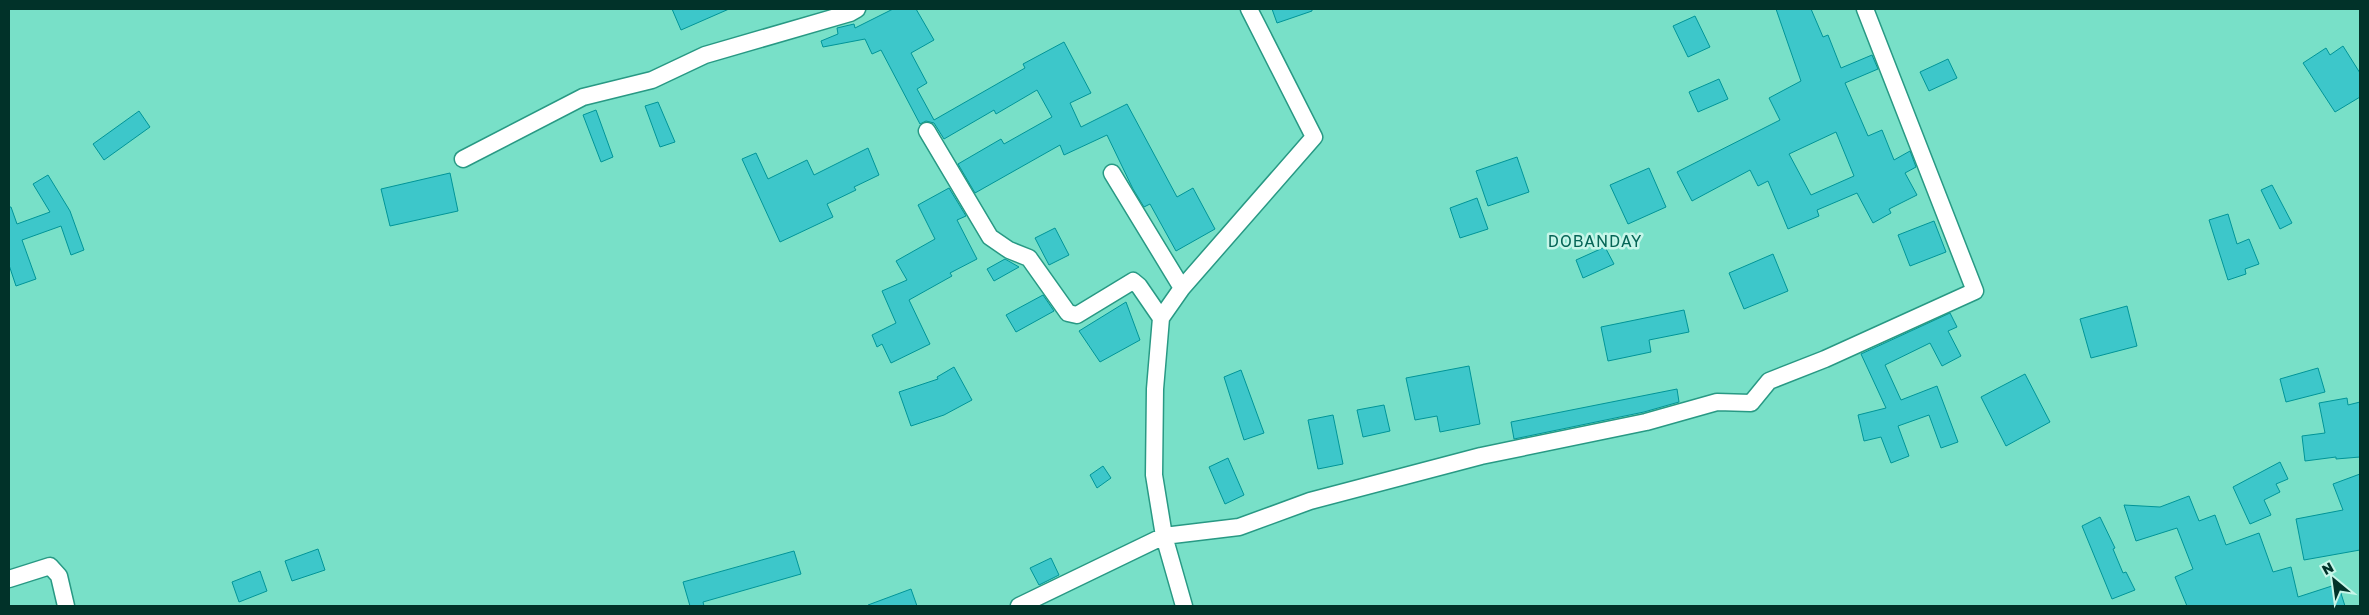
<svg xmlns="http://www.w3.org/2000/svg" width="2369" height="615" font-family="'Golos Text',sans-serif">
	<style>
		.building { fill: #3dc7ca; stroke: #009598; fill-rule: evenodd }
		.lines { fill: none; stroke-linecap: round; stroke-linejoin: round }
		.minor-casing { stroke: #289984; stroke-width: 19 }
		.minor { stroke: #fff; stroke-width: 16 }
		.labels { text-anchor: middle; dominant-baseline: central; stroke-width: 5; stroke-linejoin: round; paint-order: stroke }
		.quarter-label { font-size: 16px; letter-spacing: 1px; fill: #056556; stroke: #c6f6e9 }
	</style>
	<rect width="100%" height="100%" fill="#78e0c8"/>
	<path class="building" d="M672,9H729L681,30Z
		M893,9H916L934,40L911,53L927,83L917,89L934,120L1025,68L1023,64L1064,42L1091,93L1070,103L1081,127L1127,104L1177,197L1193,188L1215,229L1176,251L1150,204L1144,207L1133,189L1107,135L1064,155L1060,145L975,193L958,164L1001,139L1004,144L1052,117L1037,90L996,114L994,110L944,139L934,123L926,121L920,124L881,50L872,54L865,39L823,47L821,41L838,34L837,28L854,24L855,28Z
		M1272,9H1312V11L1277,23Z
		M1776,9H1811L1823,37L1828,35L1841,68L1872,55L1878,69L1845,83L1868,136L1882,130L1894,160L1910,151L1916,167L1905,173L1917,195L1889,209L1891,213L1873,223L1857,193L1817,210L1819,216L1788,229L1768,181L1758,186L1750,170L1692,201L1677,172L1780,120L1769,98L1801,81ZM1836,132L1854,176L1811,195L1789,154Z
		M1695,16L1710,47L1688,57L1673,26Z
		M2343,46L2360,73V97L2335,112L2303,63L2326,48L2330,55Z
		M1948,59L1957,78L1929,91L1920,72Z
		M1719,79L1728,99L1698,112L1689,92Z
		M658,102L675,142L660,147L645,106Z
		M596,110L613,157L601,162L583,115Z
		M139,111L150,127L104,160L93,144Z
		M868,148L879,175L854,187L856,190L827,204L833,217L780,242L742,159L756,153L768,179L807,160L814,175Z
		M1517,157L1529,192L1488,206L1476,171Z
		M1649,168L1666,207L1628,224L1610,185Z
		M450,173L458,211L390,226L381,189Z
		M48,175L70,211L84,250L71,255L61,226L22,240L36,279L16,286L9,265V207H11L17,224L50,212L33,184Z
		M2272,185L2292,223L2280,229L2261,190Z
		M949,188L966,216L957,220L977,259L950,273L952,276L909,300L930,344L891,363L882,344L877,347L872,335L896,323L882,291L907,280L896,261L935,239L918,205Z
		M1477,198L1488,229L1460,238L1450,208Z
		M2228,214L2237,244L2249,239L2259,264L2245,269L2246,274L2228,280L2209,220Z
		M1934,221L1946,252L1910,266L1898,235Z
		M1055,228L1069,255L1049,265L1035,238Z
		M1605,247L1614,264L1583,278L1576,260Z
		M1773,254L1788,291L1744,309L1729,273Z
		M1005,259L1019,267L994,281L987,269Z
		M1043,295L1054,311L1016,332L1006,315Z
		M1126,302L1140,340L1100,362L1079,331Z
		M2127,306L2137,346L2091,358L2080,319Z
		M1684,310L1689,332L1649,340L1651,352L1608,361L1601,327Z
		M1950,313L1957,327L1948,331L1961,356L1942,366L1930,343L1885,365L1901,400L1937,386L1958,442L1941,448L1929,415L1898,426L1909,456L1891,463L1881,437L1864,441L1858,415L1886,408L1861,354Z
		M1469,366L1480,424L1440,432L1437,416L1415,420L1406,378Z
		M954,367L972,400L944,415L911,426L899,392L938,379L937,377Z
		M2318,368L2325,392L2286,402L2280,379Z
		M1241,370L1264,433L1244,440L1224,377Z
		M2025,374L2050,422L2006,446L1981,397Z
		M1677,389L1679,402L1644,412L1514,439L1511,422Z
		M2347,398L2348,405L2360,402V457L2336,459V457L2305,461L2302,436L2325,433L2319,403Z
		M1384,405L1390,431L1363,437L1357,410Z
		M1333,415L1343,464L1318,469L1308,420Z
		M1228,458L1244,495L1225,504L1209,467Z
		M2280,462L2288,479L2276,484L2280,492L2264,500L2271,515L2250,524L2233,487Z
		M1103,466L1111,478L1097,488L1090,475Z
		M2360,474V550L2304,560L2296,519L2343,510L2333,484Z
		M2189,496L2199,521L2215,515L2226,545L2259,533L2273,572L2291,567L2298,597L2338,584L2345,606H2187L2175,577L2193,569L2177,528L2136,541L2124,505L2160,507Z
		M2100,517L2115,548L2113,549L2123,573L2126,572L2135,590L2112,599L2082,526Z
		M318,549L325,570L292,581L285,561Z
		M794,551L801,574L703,602L704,606H690L683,582Z
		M1051,558L1059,575L1039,585L1030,568Z
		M260,571L267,591L239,602L232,582Z
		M911,589L917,606H868V605Z"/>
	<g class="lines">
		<g class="minor-casing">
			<path id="minor" d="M927,131L990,237L1009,250L1029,258L1068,313L1077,315L1133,281L1139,286L1161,318
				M463,159L583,97L652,80L705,55L850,13L857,9
				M1112,173L1182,288
				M9,579L50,566L59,576L66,606
				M1019,606L1164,536L1239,527L1310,501L1481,456L1646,422L1717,402L1751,403L1769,381L1825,359L1975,291L1865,9
				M1184,606L1164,536L1154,475L1155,389L1161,318L1182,288L1314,137L1249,9"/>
		</g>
		<use href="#minor" class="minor"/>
	</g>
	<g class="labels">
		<g class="quarter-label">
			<text x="1595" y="241">DOBANDAY</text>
		</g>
	</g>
	<rect width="2369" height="615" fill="none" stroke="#013229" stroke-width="20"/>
	<g transform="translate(2334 580) rotate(331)" stroke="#c6f6e9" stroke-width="4" paint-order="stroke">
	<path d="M0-4L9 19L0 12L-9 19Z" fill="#013229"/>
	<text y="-8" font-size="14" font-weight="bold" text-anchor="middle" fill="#013229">N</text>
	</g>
</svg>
